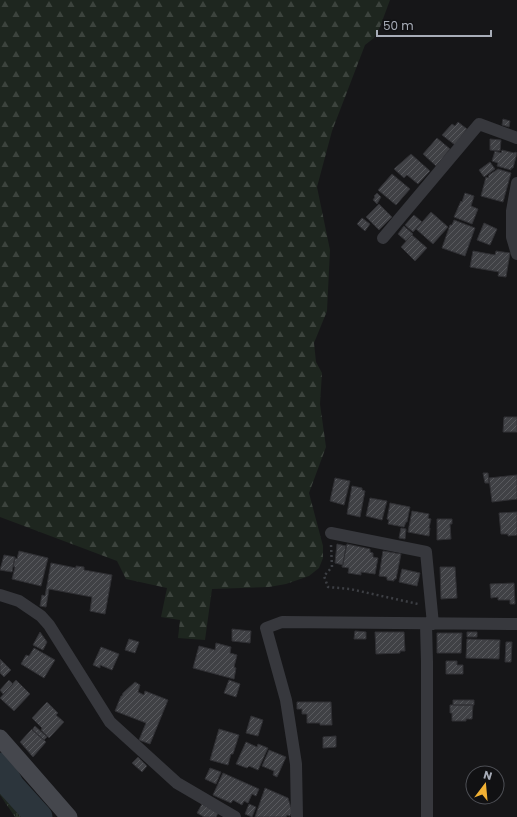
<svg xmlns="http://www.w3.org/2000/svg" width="517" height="817" font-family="Poppins,sans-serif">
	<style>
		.grass { fill: url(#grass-tufts) }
		.forest { fill: url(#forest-firs) }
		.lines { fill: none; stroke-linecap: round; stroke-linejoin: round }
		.river { stroke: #2c353c; stroke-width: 27 }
		.building { fill: url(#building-hatch); stroke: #303034 }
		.path { stroke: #3d3f44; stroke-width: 2.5; stroke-dasharray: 2 3; stroke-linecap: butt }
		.minor { stroke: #37383d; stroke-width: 12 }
		.secondary { stroke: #45474d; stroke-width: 17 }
	</style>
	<defs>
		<pattern id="grass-tufts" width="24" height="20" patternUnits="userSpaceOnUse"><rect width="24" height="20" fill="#1e261f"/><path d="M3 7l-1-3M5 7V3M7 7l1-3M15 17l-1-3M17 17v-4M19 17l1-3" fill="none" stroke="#3c433d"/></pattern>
		<pattern id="forest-firs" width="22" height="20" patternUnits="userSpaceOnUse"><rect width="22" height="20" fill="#1e261f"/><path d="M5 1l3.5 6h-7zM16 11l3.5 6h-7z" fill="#3c433d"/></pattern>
		<pattern id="building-hatch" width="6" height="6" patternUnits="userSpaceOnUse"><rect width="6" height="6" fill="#404145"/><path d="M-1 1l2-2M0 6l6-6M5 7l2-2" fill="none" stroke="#595a5e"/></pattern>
	</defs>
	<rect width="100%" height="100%" fill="#161618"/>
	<path class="grass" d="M0,759L52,817H15L0,795Z"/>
	<path class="forest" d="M0,0H390L380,27L374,38L365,45L332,131L317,187L330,250L327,311L314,343L316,362L322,373L320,404L326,447L309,493L323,546V558L319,568L309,576L286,584L269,587L212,589L205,640L178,638L180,620L161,617L167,588L126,579L117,561L0,517Z"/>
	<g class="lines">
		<path class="river" d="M0,766L11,786L39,817"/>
	</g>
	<path class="building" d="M503,119L510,121L509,127L502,125Z
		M458,122L467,129L455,145L442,135L452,124L455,126Z
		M437,138L450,149L436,166L423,154Z
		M490,139L501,140L500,151L490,150Z
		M502,150L514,153L515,152L517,153L513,168H511V170L497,166L498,163L492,161L495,151L501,153Z
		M411,154L430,171L418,184L407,175L404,178L394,169Z
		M490,162L495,169L484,177L479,170Z
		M498,169L511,173L503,202L481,196L486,177L488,178L489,175Z
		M392,174L410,189L396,205L378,190Z
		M377,193L381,197L377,204L373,200L375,197L374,196Z
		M465,193L474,196L471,206L478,209L472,224L454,217L461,201L462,202Z
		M379,204L392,217L379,230L366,217Z
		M431,212L448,227L433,244L416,229Z
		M414,215L422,222L413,232L405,225Z
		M362,218L370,224L365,231L357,224Z
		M454,220L475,228L465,256L442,248L450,225H452Z
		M484,223L497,229L490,245L477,240Z
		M404,226L413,234L406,241L398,234Z
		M412,235L427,248L415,261L401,247Z
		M473,251L495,255L496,251L510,253L506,277L498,276L499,272L470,267Z
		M504,417H517V432H503Z
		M483,473H488L489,483H485Z
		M517,475V499L492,502L489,478Z
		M335,478L350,481L344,505L330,501Z
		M352,486L362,488V490L365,491L360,517L347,514Z
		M370,498L387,501L382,520L366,516Z
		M390,503L410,507L407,522H406L404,527L388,524L389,520L387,519Z
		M412,511L429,514L428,518L431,519L429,528H430L429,536L408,532Z
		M517,512V535L508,536V534H501L499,513Z
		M437,519H452V524H450L451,539L437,540Z
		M401,528L406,529L405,539L399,538Z
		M337,544L346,546L343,565L335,563Z
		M347,544L370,549V552L373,553V557L378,558L375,574L361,572V575L348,573L349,568L342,567Z
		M19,551L48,558L41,586L12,579L15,567L13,566L15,558L17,559Z
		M383,551L401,554L396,579H394V581L387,580V577L379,576Z
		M4,555L15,557L12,572L0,570Z
		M51,563L76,568V566L84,567V570L112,575L105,614L90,611L92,597L49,589L46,607L40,606L42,595L45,596Z
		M440,567H455L457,598L441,599Z
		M402,569L420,573L417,586L399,582Z
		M514,583L515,604H510V600H498V597L491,598L490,584Z
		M232,629L251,631L250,643L232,641Z
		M355,631L366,632V639H354Z
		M40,632L47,642L43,650L33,645Z
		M375,632H404L405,651H400V653L376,654Z
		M467,632H477V637H467Z
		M437,633H462L461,653H437Z
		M129,639L139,642L135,653L125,650Z
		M467,639L500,640L499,659L466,658Z
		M506,642H512L511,662H505Z
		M216,643L231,647L230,653L237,655L234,667L236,668L234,679L193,668L199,646L215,650Z
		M101,647L119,654L112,670L100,665V668L93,665Z
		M34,648L55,660L44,678L21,664L26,655L29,656Z
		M0,659L11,670L4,677L0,673Z
		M446,661H457V665H463V674H446Z
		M9,680L13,684L3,694L0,690Z
		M16,680L30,694L14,711L0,698Z
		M229,680L240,684L236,697L224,693Z
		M135,682L140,685L138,692L144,695L145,691L168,700L150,744L139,740L146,723L115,711L121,696H122L123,693Z
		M453,700H474V705H453Z
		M47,702L58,713L56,715L64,722L49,738L41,730L42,728L32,718Z
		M297,702H331L332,725H320V723H307V714H302V709H297Z
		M450,705H473L472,719H466V721H452V713H450Z
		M251,716L263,720L258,736L246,733Z
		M35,726L47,737L44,740L32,730Z
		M32,729L46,742L33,757L20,742Z
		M219,729L239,735L233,754H231L228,765L210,760Z
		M336,736V747L323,748V737Z
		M246,742L257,747L258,744L268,748L258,770L249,766L247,768L236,764Z
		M269,750L286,757L277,777L273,775L274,771L262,766Z
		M138,757L147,766L142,772L132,763Z
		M210,768L221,772L216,784L205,779Z
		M223,773L259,789L256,796L252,794L248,803L244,801L242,805L233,800L231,803L213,795Z
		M265,788L288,798L292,811L290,816L287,815L286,817H255Z
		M202,804L218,813L216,817H204L197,813Z
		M249,804L256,807L252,817L245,814Z"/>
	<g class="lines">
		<path class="path" d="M331,545L332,567L324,576L328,587L350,589L418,604"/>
		<path class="minor" d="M517,183L512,211V237L517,254
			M383,238L479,124L517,138
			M331,533L426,552L433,624
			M0,595L19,601L41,616L49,625L110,722L177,783L235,817
			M426,624L427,662V817
			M297,817L296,764L286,700L266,628L282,622L517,624"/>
		<path class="secondary" d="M0,738L69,817"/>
	</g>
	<g transform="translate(485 785) rotate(16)"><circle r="19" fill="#111113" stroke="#4d4f55"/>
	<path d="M0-3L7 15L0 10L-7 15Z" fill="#f2b134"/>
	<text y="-6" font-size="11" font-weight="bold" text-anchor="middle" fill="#a8adb8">N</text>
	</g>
	<path d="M377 30v6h114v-6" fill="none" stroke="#a8adb8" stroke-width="2"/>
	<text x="383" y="30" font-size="12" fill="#a8adb8" stroke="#111113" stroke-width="3" paint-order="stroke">50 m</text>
</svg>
